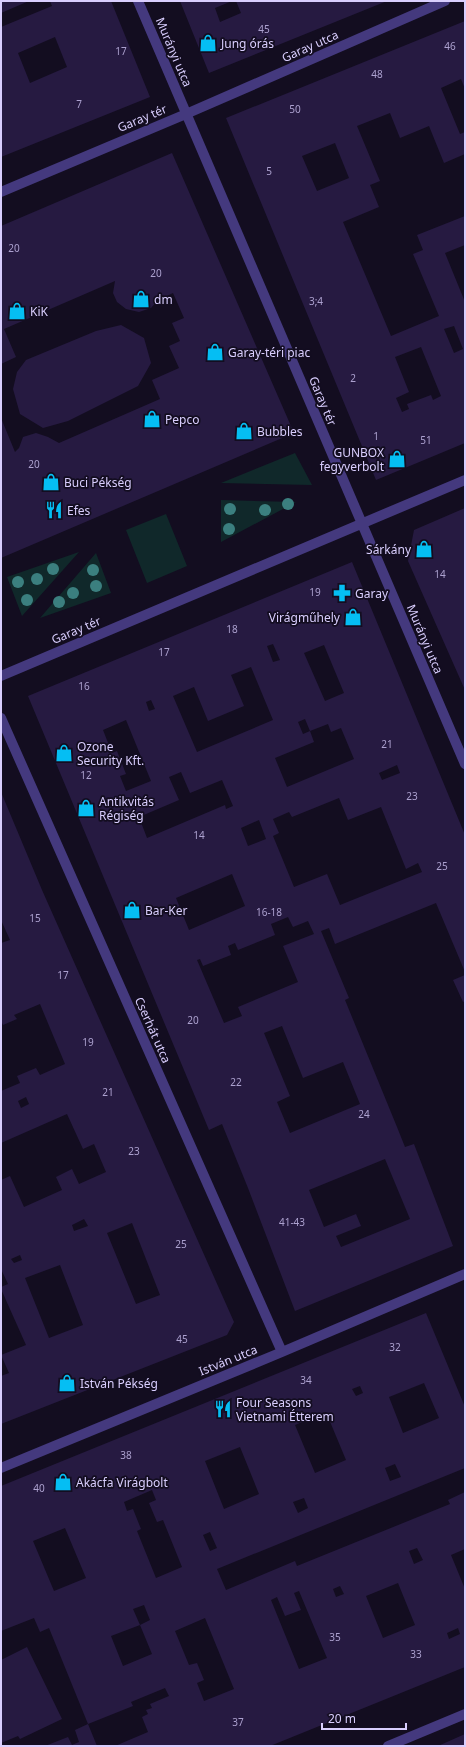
<svg xmlns="http://www.w3.org/2000/svg" width="466" height="1747" font-family="'Noto Sans',sans-serif">
	<style>
		.green { fill: #10282a }
		.building { fill: #261a41; fill-rule: evenodd }
		.lines { fill: none; stroke-linecap: round; stroke-linejoin: round }
		.street { stroke: #44397e; stroke-width: 10 }
		.tree { fill: #3b7f7f }
		.labels { text-anchor: middle; dominant-baseline: central; stroke-width: 3.5; stroke-linejoin: round; paint-order: stroke }
		.number-label { font-size: 10px; fill: #aca1cf }
		.poi-label { font-size: 12px; fill: #d9cefe; stroke: #130d20; text-anchor: start }
		.street-label { font-size: 12px; fill: #d9cefe; stroke: #130d20 }
	</style>
	<rect width="100%" height="100%" fill="#130d20"/>
	<path class="green" d="M295,453L312,485L221,483Z
		M221,500L296,502L221,542Z
		M166,514L187,566L147,583L126,530Z
		M79,552L22,616L7,577Z
		M96,553L111,593L40,618Z"/>
	<path class="building" d="M1,1H29L1,13Z
		M50,1H111L150,97L1,157V27L52,6ZM55,37L67,67L30,83L18,53Z
		M180,1H232L215,8L220,22L241,13L236,1H387L209,73Z
		M465,21V89L461,79L441,88L460,134L465,132V154L444,163L429,126L400,138L390,113L357,126L380,181L370,185L379,207L343,222L391,336L439,316L413,254L423,250L417,235L465,216V245L445,253L465,302V443L376,480L226,118ZM335,143L349,178L317,191L302,156ZM454,326L463,349L454,353L444,329ZM421,347L441,396L433,400L431,395L407,404L409,409L402,412L396,398L409,392L395,357Z
		M172,153L294,433L1,558V418L15,452L19,448L23,437L36,433L48,437L59,443L160,399L152,380L179,368L169,346L180,341L172,323L184,318L173,293L158,300L151,308L139,312L126,309L117,302L113,293L115,281L4,329L16,357L1,364V226Z
		M121,325L144,338L151,363L138,386L68,421L43,428L20,414L13,389L17,372L26,360L96,331Z
		M465,508V690L408,561L414,530Z
		M352,562L465,835V972L436,903L335,944L329,928L321,931L349,998L345,1000L397,1127L405,1147L414,1144L453,1246L295,1311L248,1188L222,1124L209,1130L28,696ZM273,644L280,660L273,662L267,646ZM324,645L344,693L325,701L304,653ZM251,667L273,720L197,752L173,696L194,687L208,721L244,706L231,675ZM151,700L155,709L149,711L146,702ZM305,719L310,731L303,734L298,722ZM126,720L151,781L126,791L120,776L126,774L117,751L112,753L103,730ZM328,724L331,732L341,728L354,759L287,787L275,758L314,742L310,731ZM397,765L400,773L382,780L379,773ZM181,772L190,793L222,780L233,806L226,809L225,805L147,838L139,817L179,800L169,777ZM339,798L348,820L381,807L406,869L418,863L422,872L340,905L327,874L294,887L273,836L279,833L273,819L289,812L292,817ZM132,814L134,819L126,822L124,817ZM259,820L266,839L248,846L241,828ZM232,874L245,906L189,930L176,898ZM288,917L293,927L308,921L314,934L283,946L298,982L238,1007L242,1016L224,1023L197,960L200,959L203,966L231,955L228,946L235,943L238,950L275,935L271,924ZM282,1026L303,1078L343,1062L360,1104L290,1133L277,1102L290,1096L264,1033ZM385,1159L410,1219L341,1247L336,1236L361,1226L356,1214L324,1227L309,1190Z
		M1,792L42,890L234,1322L227,1335L1,1424V1376L9,1373L1,1355L26,1345L1,1289V1287L8,1284L1,1269V1180L10,1176L24,1207L62,1190L56,1177L72,1169L79,1184L106,1172L94,1144L83,1149L67,1114L1,1143V1091L20,1083L17,1076L36,1068L40,1075L65,1064L40,1004L14,1015L17,1019L3,1025L1,1021V943L10,940L1,920ZM26,1097L29,1104L21,1108L18,1101ZM84,1219L88,1226L74,1231L72,1225ZM132,1223L160,1295L136,1304L107,1233ZM20,1255L22,1260L14,1263L11,1259ZM60,1265L83,1325L49,1338L25,1278Z
		M465,975V1001L463,1002L453,980Z
		M426,1313L465,1407V1468L217,1569L226,1590L295,1561L297,1566L450,1504L448,1500L465,1492V1549L451,1555L465,1589V1667L270,1746H115L148,1732L142,1717L148,1714L146,1710L152,1708L150,1704L169,1696L165,1688L131,1702L133,1706L88,1724L49,1628L40,1632L34,1618L1,1631V1486ZM424,1383L439,1418L403,1433L389,1397ZM360,1386L363,1393L356,1396L352,1389ZM326,1412L346,1460L315,1473L295,1425ZM240,1447L259,1494L224,1509L205,1461ZM395,1464L401,1477L390,1481L385,1468ZM152,1490L156,1500L149,1503L157,1522L163,1520L182,1567L156,1578L137,1531L141,1529L133,1509L127,1511L124,1502ZM304,1498L308,1508L298,1513L293,1502ZM65,1528L86,1578L54,1591L33,1541ZM210,1532L217,1548L210,1551L203,1535ZM417,1548L423,1560L414,1564L409,1551ZM398,1583L415,1625L383,1638L366,1596ZM340,1586L344,1594L336,1597L333,1589ZM299,1591L327,1658L299,1669L271,1600L277,1597L285,1616L301,1610L294,1593ZM144,1605L150,1620L140,1625L152,1654L123,1666L111,1636L140,1625L133,1609ZM205,1618L234,1689L204,1701L197,1683L204,1680L197,1663L189,1665L175,1631ZM458,1628L460,1634L449,1639L447,1633Z
		M27,1647L62,1719L20,1739L18,1736L1,1743V1660Z
		M88,1724L97,1746H45L68,1737L72,1745L79,1742L75,1730Z
		M465,1734V1746H438Z"/>
	<g class="lines">
		<path class="street" d="M138,1L465,764
			M1,192L186,114L445,1
			M1,676L465,480
			M1,718L282,1352
			M1,1468L282,1352L465,1274
			M388,1746L465,1714"/>
	</g>
	<g class="tree">
		<circle cx="288" cy="504" r="6"/>
		<circle cx="230" cy="509" r="6"/>
		<circle cx="265" cy="510" r="6"/>
		<circle cx="229" cy="529" r="6"/>
		<circle cx="53" cy="569" r="6"/>
		<circle cx="93" cy="570" r="6"/>
		<circle cx="37" cy="579" r="6"/>
		<circle cx="18" cy="582" r="6"/>
		<circle cx="96" cy="586" r="6"/>
		<circle cx="73" cy="593" r="6"/>
		<circle cx="27" cy="600" r="6"/>
		<circle cx="59" cy="602" r="6"/>
	</g>
	<defs>
		<g id="shop-bare" transform="scale(1.38)"><path d="M-5-2.5h2.3a2.7 3.5 0 0 1 5.4 0H5L5.5 6h-11ZM-1.5-2.5h3a1.5 2.3 0 0 0-3 0Z" fill="#05bef3" stroke="#130d20" stroke-width="2.5" paint-order="stroke"/></g>
		<g id="restaurant-bare" transform="scale(1.38)"><path d="M-5-6h1v4h1v-4h1v4h1v-4h1v5L-1.5 .5V6h-2V.5L-5-1ZM5-6V6H3V1.5H1.5Q1.5-4 5-6Z" fill="#05bef3" stroke="#130d20" stroke-width="2.5" paint-order="stroke"/></g>
		<g id="pharmacy-bare" transform="scale(1.38)"><path d="M-2-6h4v4h4v4h-4v4h-4v-4h-4v-4h4Z" fill="#05bef3" stroke="#130d20" stroke-width="2.5" paint-order="stroke"/></g>
	</defs>
	<g fill-rule="evenodd">
		<use href="#shop-bare" x="208" y="43"/>
		<use href="#shop-bare" x="141" y="299"/>
		<use href="#shop-bare" x="17" y="311"/>
		<use href="#shop-bare" x="215" y="352"/>
		<use href="#shop-bare" x="152" y="419"/>
		<use href="#shop-bare" x="244" y="431"/>
		<use href="#shop-bare" x="397" y="459"/>
		<use href="#shop-bare" x="51" y="482"/>
		<use href="#restaurant-bare" x="54" y="510"/>
		<use href="#shop-bare" x="424" y="549"/>
		<use href="#pharmacy-bare" x="342" y="593"/>
		<use href="#shop-bare" x="353" y="617"/>
		<use href="#shop-bare" x="64" y="753"/>
		<use href="#shop-bare" x="86" y="808"/>
		<use href="#shop-bare" x="132" y="910"/>
		<use href="#shop-bare" x="67" y="1383"/>
		<use href="#restaurant-bare" x="223" y="1409"/>
		<use href="#shop-bare" x="63" y="1482"/>
	</g>
	<g class="labels">
		<g class="number-label">
			<text x="264" y="29">45</text>
			<text x="450" y="46">46</text>
			<text x="121" y="51">17</text>
			<text x="377" y="74">48</text>
			<text x="79" y="104">7</text>
			<text x="295" y="109">50</text>
			<text x="269" y="171">5</text>
			<text x="14" y="248">20</text>
			<text x="156" y="273">20</text>
			<text x="316" y="301">3;4</text>
			<text x="353" y="378">2</text>
			<text x="376" y="436">1</text>
			<text x="426" y="440">51</text>
			<text x="34" y="464">20</text>
			<text x="440" y="574">14</text>
			<text x="315" y="592">19</text>
			<text x="232" y="629">18</text>
			<text x="164" y="652">17</text>
			<text x="84" y="686">16</text>
			<text x="387" y="744">21</text>
			<text x="86" y="775">12</text>
			<text x="412" y="796">23</text>
			<text x="199" y="835">14</text>
			<text x="442" y="866">25</text>
			<text x="269" y="912">16-18</text>
			<text x="35" y="918">15</text>
			<text x="63" y="975">17</text>
			<text x="193" y="1020">20</text>
			<text x="88" y="1042">19</text>
			<text x="236" y="1082">22</text>
			<text x="108" y="1092">21</text>
			<text x="364" y="1114">24</text>
			<text x="134" y="1151">23</text>
			<text x="292" y="1222">41-43</text>
			<text x="181" y="1244">25</text>
			<text x="182" y="1339">45</text>
			<text x="395" y="1347">32</text>
			<text x="306" y="1380">34</text>
			<text x="126" y="1455">38</text>
			<text x="39" y="1488">40</text>
			<text x="335" y="1637">35</text>
			<text x="416" y="1654">33</text>
			<text x="238" y="1722">37</text>
		</g>
		<g class="poi-label">
			<text x="221" y="43">Jung órás</text>
			<text x="154" y="299">dm</text>
			<text x="30" y="311">KiK</text>
			<text x="228" y="352">Garay-téri piac</text>
			<text x="165" y="419">Pepco</text>
			<text x="257" y="431">Bubbles</text>
			<text x="384" y="452" text-anchor="end">GUNBOX<tspan x="384" dy="14">fegyverbolt</tspan></text>
			<text x="64" y="482">Buci Pékség</text>
			<text x="67" y="510">Efes</text>
			<text x="411" y="549" text-anchor="end">Sárkány</text>
			<text x="355" y="593">Garay</text>
			<text x="340" y="617" text-anchor="end">Virágműhely</text>
			<text x="77" y="746">Ozone<tspan x="77" dy="14">Security Kft.</tspan></text>
			<text x="99" y="801">Antikvitás<tspan x="99" dy="14">Régiség</tspan></text>
			<text x="145" y="910">Bar-Ker</text>
			<text x="80" y="1383">István Pékség</text>
			<text x="236" y="1402">Four Seasons<tspan x="236" dy="14">Vietnami Étterem</tspan></text>
			<text x="76" y="1482">Akácfa Virágbolt</text>
		</g>
		<g class="street-label">
			<text transform="translate(310 46) rotate(-24)">Garay utca</text>
			<text transform="translate(174 52) rotate(67)">Murányi utca</text>
			<text transform="translate(142 118) rotate(-23)">Garay tér</text>
			<text transform="translate(323 401) rotate(67)">Garay tér</text>
			<text transform="translate(76 630) rotate(-23)">Garay tér</text>
			<text transform="translate(425 639) rotate(67)">Murányi utca</text>
			<text transform="translate(153 1030) rotate(66)">Cserhát utca</text>
			<text transform="translate(228 1360) rotate(-22)">István utca</text>
		</g>
	</g>
	<rect width="466" height="1747" fill="none" stroke="#d9cefe" stroke-width="4"/>
	<path d="M322 1723v6h84v-6" fill="none" stroke="#d9cefe" stroke-width="2"/>
	<text x="328" y="1723" font-size="12" fill="#d9cefe" stroke="#130d20" stroke-width="3" paint-order="stroke">20 m</text>
</svg>
